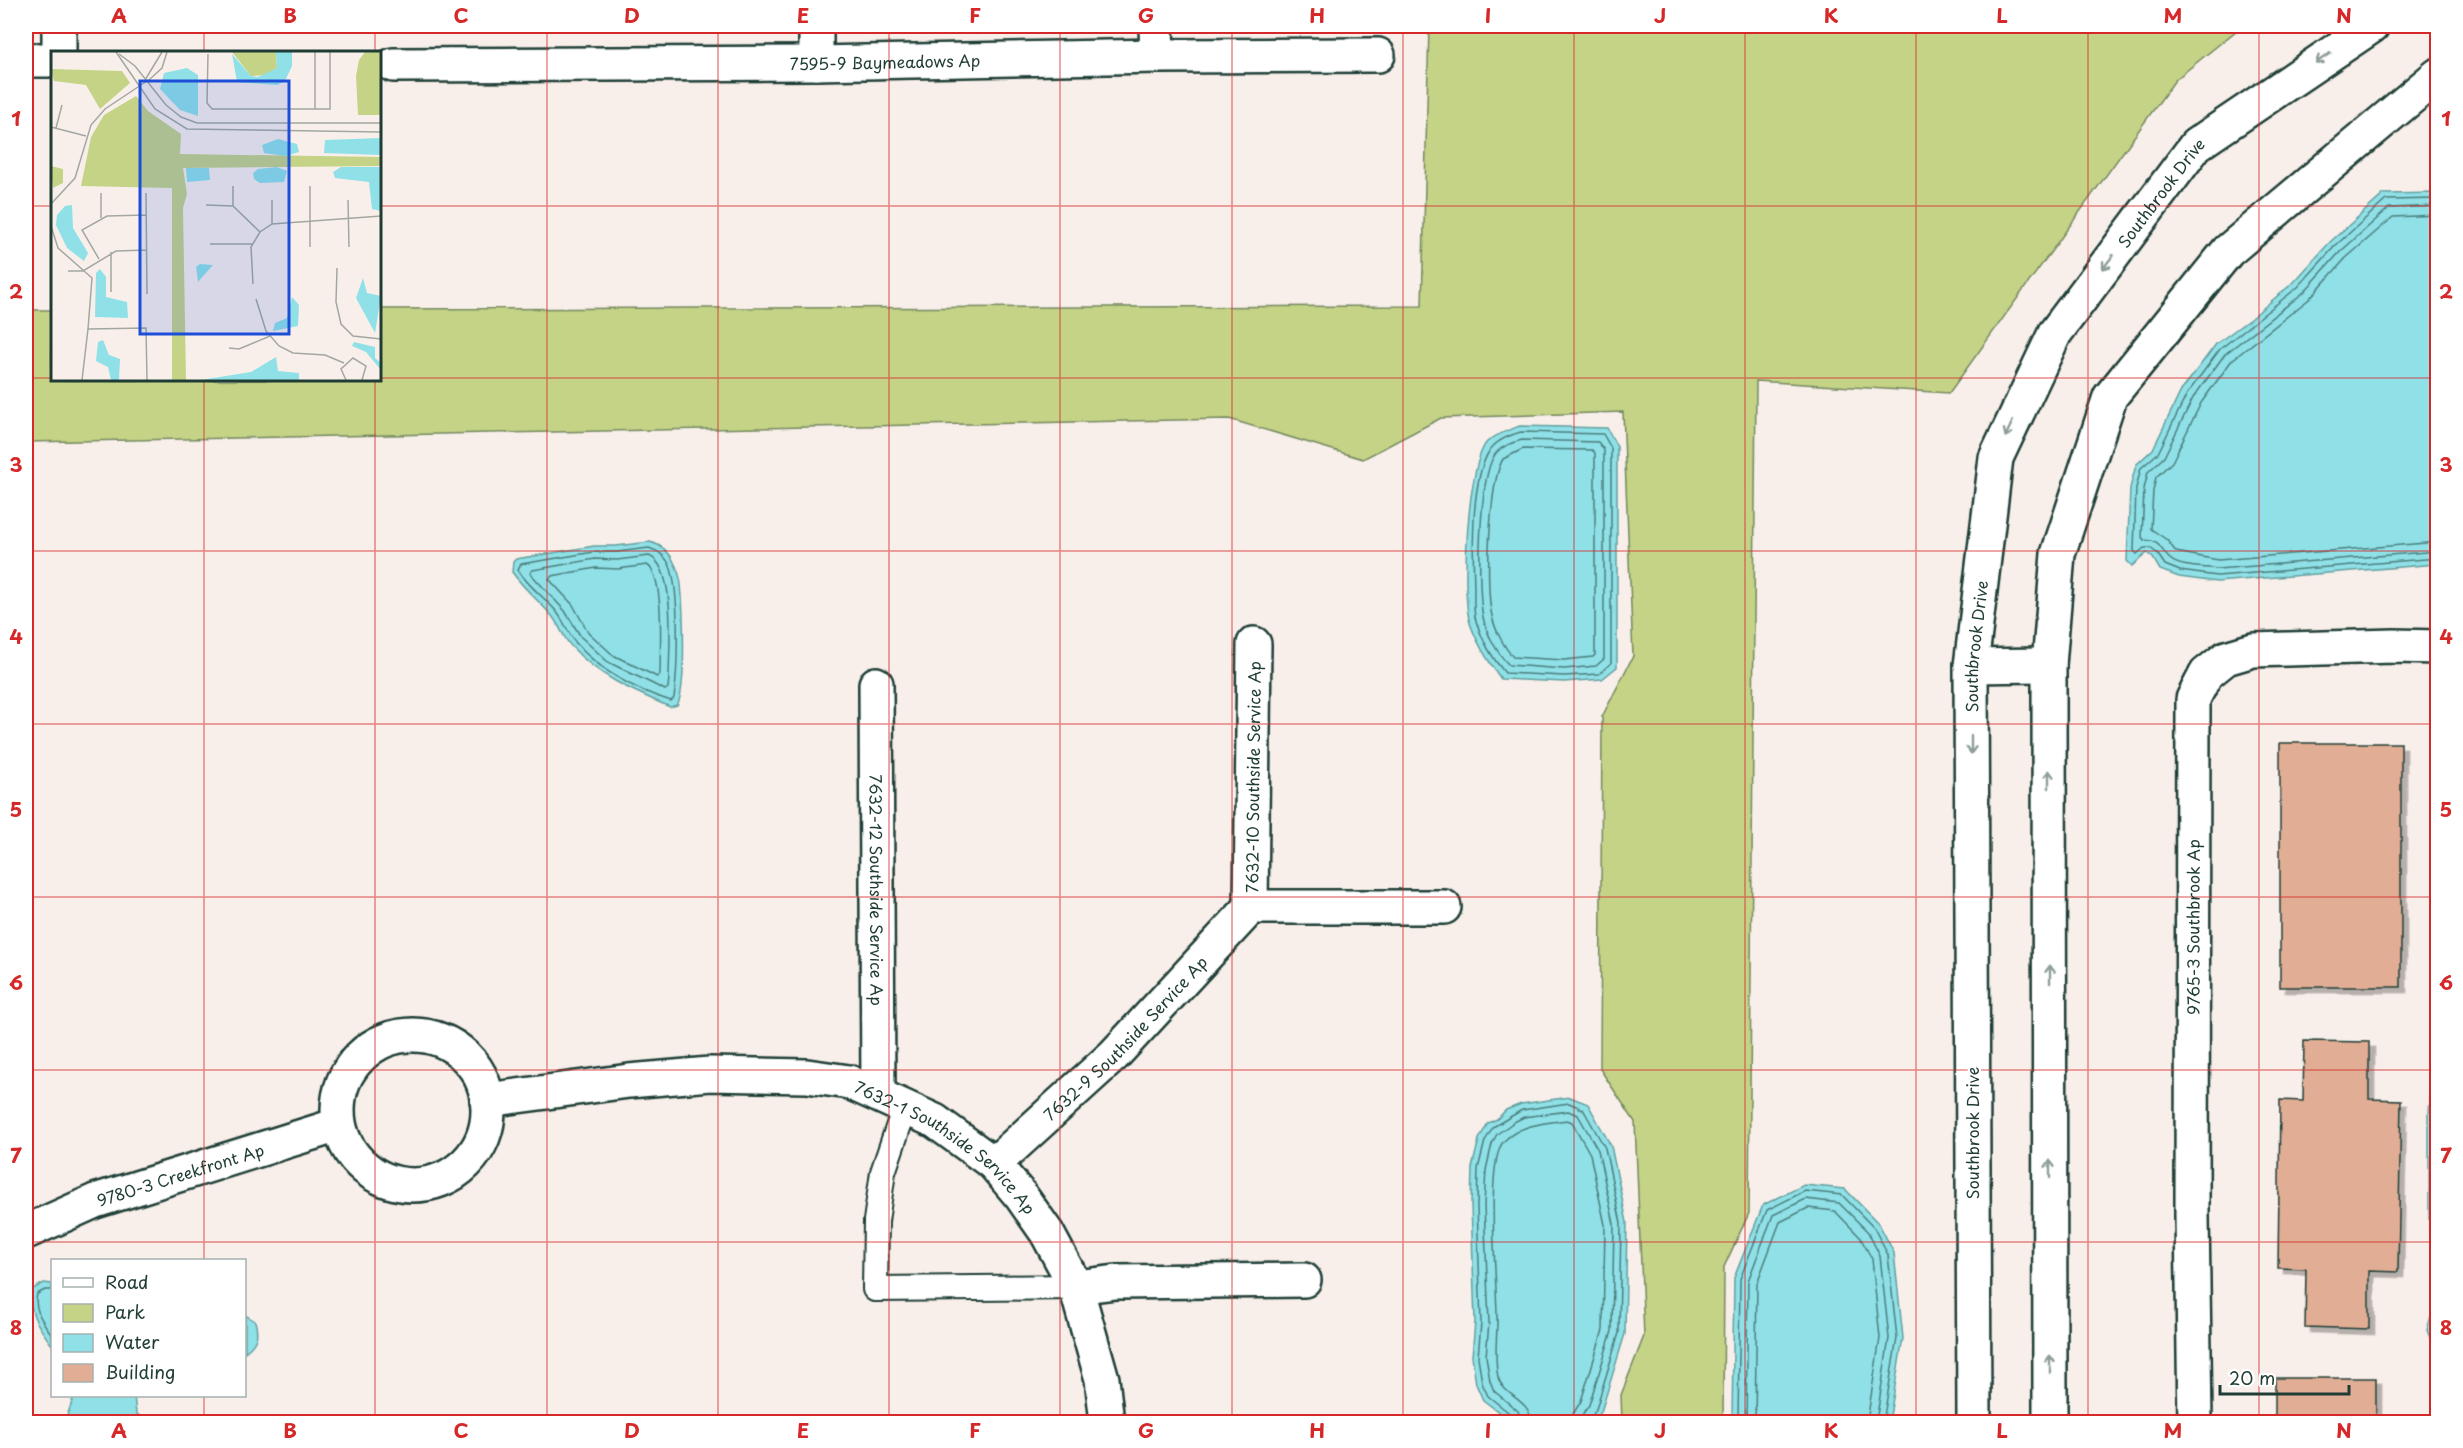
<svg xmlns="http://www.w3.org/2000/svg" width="2463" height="1448" font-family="'Playpen Sans',sans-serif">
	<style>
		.green { fill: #c5d387; stroke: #72885e; stroke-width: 1.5 }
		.water { fill: #8fe0e7; stroke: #629f9f; stroke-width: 1.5 }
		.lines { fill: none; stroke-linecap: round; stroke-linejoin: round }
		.shore { stroke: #4c7e7c; stroke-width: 1.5 }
		.building { fill: #e1ad95; stroke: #1f3d34; stroke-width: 1.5; filter: url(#shadow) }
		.lane-casing { stroke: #1f3d34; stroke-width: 28 }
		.street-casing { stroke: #1f3d34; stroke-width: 38 }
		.lane { stroke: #fff; stroke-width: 24 }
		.street { stroke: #fff; stroke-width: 33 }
		.oneway { stroke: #8f9e9a }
		.grid { fill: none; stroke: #d62828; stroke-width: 1.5; stroke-opacity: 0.55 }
		.labels { text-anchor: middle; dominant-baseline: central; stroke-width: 4.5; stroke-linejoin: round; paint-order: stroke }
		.street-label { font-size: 16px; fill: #1f3d34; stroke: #fff }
		.inset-road { fill: none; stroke: #a2a8a1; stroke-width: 1.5 }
		.view { fill: #1d4ed8; fill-opacity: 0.15; stroke: #1d4ed8; stroke-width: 3 }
		.inset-edge { fill: none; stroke: #1f3d34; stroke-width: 3 }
		.neatline { fill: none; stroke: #d62828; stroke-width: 2 }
		.grid-label { font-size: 20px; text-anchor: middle; font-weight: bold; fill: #d62828 }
	</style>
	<defs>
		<filter id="shadow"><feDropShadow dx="5.5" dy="5.5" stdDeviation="0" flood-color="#0004"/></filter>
	</defs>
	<rect width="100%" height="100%" fill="#f9efea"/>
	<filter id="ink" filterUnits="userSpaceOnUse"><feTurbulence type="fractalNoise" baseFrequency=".0167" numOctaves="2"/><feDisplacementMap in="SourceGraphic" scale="12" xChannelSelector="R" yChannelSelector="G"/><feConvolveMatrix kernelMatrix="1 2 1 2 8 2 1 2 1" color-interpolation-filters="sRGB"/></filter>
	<g filter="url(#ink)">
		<path class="green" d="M1429,26H2242L2175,80L1949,393L1756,381L1749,1213L1724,1267L1723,1422H1622L1621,1395L1644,1336L1635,1122L1600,1069L1602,717L1633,656L1623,412L1441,418L1363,459L1229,419L26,442V310H52V380H380V309L1422,306Z"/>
		<path class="water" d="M2437,193V564L2217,582L2179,577L2160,570L2153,558L2147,553L2132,566L2127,561L2130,488L2136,465L2153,449L2181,391L2216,344L2250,319L2294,282L2330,242L2384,194Z
			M1520,426L1607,428L1617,447V667L1602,679L1564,682L1501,679C1488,661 1477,644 1470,623C1461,596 1467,463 1487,442C1496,434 1509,430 1520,426Z
			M650,542C661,545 669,551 674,562C677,568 680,577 681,584C683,605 687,690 677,705L670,707C633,691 599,677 572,647C564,639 560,626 552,616C539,601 524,589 512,572L513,562L516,559L594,546H616Z
			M2437,1000V1271L2429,1229V1114Z
			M1570,1097L1588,1104L1611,1146L1627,1222L1625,1334L1601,1412L1593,1422H1512L1483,1400L1476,1384L1472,1356L1475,1322L1471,1205L1472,1168L1479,1139L1488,1123L1497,1119L1506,1110L1521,1104Z
			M1804,1185L1845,1189L1879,1224L1894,1253L1903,1338L1889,1422H1732L1734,1278L1763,1205Z
			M44,1283L52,1284V1345C39,1327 28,1314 31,1290Z
			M2437,1297V1357L2427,1330Z
			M245,1315L255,1321C259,1335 257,1343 245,1352Z
			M74,1396H134L136,1413L147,1422H65Z"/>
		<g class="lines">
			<path class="shore" d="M2438,199L2386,200L2335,246L2298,287L2220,349L2187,394L2158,453L2141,468L2136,488L2134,551L2137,554L2144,548H2150L2157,553L2165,565L2180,571L2217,576L2438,558
				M2438,206L2389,208L2340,252L2303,293L2225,354L2193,398L2164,457L2148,472L2144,489L2142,537L2144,540C2163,541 2159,550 2170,559C2180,568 2204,567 2217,569L2438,551
				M2438,215L2393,217L2346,258L2308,300L2232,360L2201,403L2172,462L2156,477L2153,491L2151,529L2167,540L2176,552L2218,560L2438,542
				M1521,432L1603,434L1611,448V663L1599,674L1564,676L1505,673C1492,658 1482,640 1476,621C1473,612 1474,599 1474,589C1473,554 1470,479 1490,450C1497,440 1510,435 1521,432Z
				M1522,440L1598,442L1604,450V659L1596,666L1564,669L1509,665C1497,653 1486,633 1483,617C1477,589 1478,471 1497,452C1504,445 1514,442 1522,440Z
				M1523,449L1592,450L1595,453V655L1593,657L1564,660L1513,657C1504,647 1495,630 1492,616C1485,588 1489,482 1503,459Z
				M649,548C659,551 666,556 670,566C680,592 678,669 674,698L671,701C636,690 600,671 576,643C568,633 564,621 556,611C544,597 528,586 518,570L521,564L594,552H617Z
				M649,556C677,566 669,651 669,677L668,688L665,690L608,662L581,637L565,611L530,573L533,570L595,559L617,560Z
				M647,565C665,574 660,653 660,674L657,677L613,655L588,632L573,605L549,579L552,576L596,568L618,569Z
				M2438,1083L2435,1114V1228L2438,1240
				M52,1290H45L37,1294C33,1310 43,1322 52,1335
				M1515,1422L1513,1416L1488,1396L1482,1383L1478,1357L1481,1323L1477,1205L1478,1169L1485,1141L1493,1127L1522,1110L1569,1103L1583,1109L1605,1148L1621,1223L1619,1333L1596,1409L1589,1422
				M1522,1422L1518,1411L1494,1391L1490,1381L1486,1356L1489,1323L1484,1205L1486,1170L1492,1144L1497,1134L1514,1122L1524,1117L1568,1111L1578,1115L1598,1150L1614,1224L1612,1331L1589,1405L1582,1415L1581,1422
				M1531,1422C1531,1399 1503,1397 1498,1377C1494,1358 1497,1341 1497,1322C1498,1290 1484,1161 1504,1141C1521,1124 1544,1123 1567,1120L1572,1122L1590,1154L1605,1225L1603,1330L1581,1401L1573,1414L1572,1422
				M1738,1422L1740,1279L1767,1210L1805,1191L1842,1195L1874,1228L1888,1255L1897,1338L1883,1422
				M1746,1422L1748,1281L1773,1215L1806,1199L1839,1203L1868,1232L1880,1256L1889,1338L1876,1422
				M1755,1422L1757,1283L1780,1222L1808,1208L1835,1211L1860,1237L1872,1259L1880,1338L1867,1422"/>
		</g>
		<path class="building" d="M2280,743H2401V987H2280Z
			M2304,1041L2369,1042V1099L2401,1100L2398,1272L2369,1271V1329L2305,1327L2306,1269L2278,1268L2280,1100L2303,1101Z
			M2275,1378H2376V1422H2275Z"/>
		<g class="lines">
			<g class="lane-casing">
				<path id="lane" d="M905,1107L883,1172L876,1221L875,1289L1076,1287"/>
			</g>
			<g class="street-casing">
				<g id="street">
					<path d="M59,26V52"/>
					<path d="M816,26V63"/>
					<path d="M1156,26L1157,56"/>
					<path d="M26,60H52"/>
					<path id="s1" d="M393,65L816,63L1157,56L1378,55"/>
					<path d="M1971,666L2049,665"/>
					<path id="s2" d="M876,684L878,1094"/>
					<path id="s3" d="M1251,907L1254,644"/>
					<path d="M1251,907H1444"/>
					<circle cx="413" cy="1110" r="75"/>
					<path id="s4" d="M487,1100L629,1081L710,1074L807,1076L849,1082L935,1121L994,1164L1021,1196L1047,1233L1076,1287L1102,1379L1107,1422"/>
					<path id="s5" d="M994,1164L1114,1055L1251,907"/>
					<path id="s6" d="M26,1232L95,1201L338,1125"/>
					<path d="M1076,1287L1116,1282L1304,1280"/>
					<path id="s7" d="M1974,1422L1971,666L1996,458L2055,333L2196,145L2372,26"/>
					<path d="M2050,1422L2049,665L2058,554L2110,397L2228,251L2438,75"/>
					<path id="s8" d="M2195,1422L2192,1215L2193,699L2206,674L2226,658L2253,650L2394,646L2438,647"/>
				</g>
			</g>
			<use href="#lane" class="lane"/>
			<use href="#street" class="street"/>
		</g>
		<defs><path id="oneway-shaft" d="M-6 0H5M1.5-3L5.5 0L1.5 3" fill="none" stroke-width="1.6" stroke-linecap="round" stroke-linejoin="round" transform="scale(1.5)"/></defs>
		<g class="oneway">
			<use href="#oneway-shaft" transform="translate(2323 58) rotate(146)"/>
			<use href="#oneway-shaft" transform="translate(2108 262) rotate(127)"/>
			<use href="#oneway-shaft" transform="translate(2009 429) rotate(115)"/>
			<use href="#oneway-shaft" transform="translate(1971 745) rotate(90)"/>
			<use href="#oneway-shaft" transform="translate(2049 779) rotate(-90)"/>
			<use href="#oneway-shaft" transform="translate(2050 974) rotate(-90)"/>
			<use href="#oneway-shaft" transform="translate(2050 1169) rotate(-90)"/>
			<use href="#oneway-shaft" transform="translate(2050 1364) rotate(-90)"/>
		</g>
	</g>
	<path class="grid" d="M204,26V52M375,26V52M547,26V1422M718,26V1422M889,26V1422M1060,26V1422M1232,26V1422M1403,26V1422M1574,26V1422M1745,26V1422M1916,26V1422M2088,26V1422M2259,26V1422M26,206H52M380,206H2438M26,378H52M380,378H2438M204,380V1260M375,380V1422M26,551H2438M26,724H2438M26,897H2438M26,1070H2438M26,1242H2438M204,1396V1422"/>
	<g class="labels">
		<g class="street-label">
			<text stroke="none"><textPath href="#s1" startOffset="492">7595-9 Baymeadows Ap</textPath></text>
			<text stroke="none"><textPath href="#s7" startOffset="1280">Southbrook Drive</textPath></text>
			<text stroke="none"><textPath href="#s7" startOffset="776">Southbrook Drive</textPath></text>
			<text stroke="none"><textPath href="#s3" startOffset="130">7632-10 Southside Service Ap</textPath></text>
			<text stroke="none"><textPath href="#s2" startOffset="206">7632-12 Southside Service Ap</textPath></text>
			<text stroke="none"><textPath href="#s8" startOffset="495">9765-3 Southbrook Ap</textPath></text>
			<text stroke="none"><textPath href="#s5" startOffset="182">7632-9 Southside Service Ap</textPath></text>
			<text transform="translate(1972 1133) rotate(-90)">Southbrook Drive</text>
			<text stroke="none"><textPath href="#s4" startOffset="482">7632-1 Southside Service Ap</textPath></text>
			<text stroke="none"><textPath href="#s6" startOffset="165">9780-3 Creekfront Ap</textPath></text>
		</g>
	</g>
	<g transform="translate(51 51)">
		<rect width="330" height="330" fill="#f9efea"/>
		<path d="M181,1H225L226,17L215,24L200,25ZM314,1H330V64H307L305,25L308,9ZM0,18L71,20L79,32L49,58L35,34L3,30ZM85,45L97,60L130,83L129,103L330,106V115L132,117L136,143L132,157L135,329H121V137L30,135L40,86L53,64ZM0,115L12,118V132L2,137Z" fill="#c5d387"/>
		<path d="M225,1H241V15L234,30L226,34L186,31L181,3L200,25L207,26L226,17ZM136,17L147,24V65L129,59L109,38L113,22ZM330,87V104L273,102L274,89ZM227,88L246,93L248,101L235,105L213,102L211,94ZM226,116L236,120L233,131L209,132L203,128L202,122L207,118ZM290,116H330V160L321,158L318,131L284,127L282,121ZM135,117H158L159,129L136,131ZM21,154L22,177L37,202L33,210L16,197L5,174L6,164L14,155ZM149,213L162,214L147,231L145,216ZM49,218L55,226V246L76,251L77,267L44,266L45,222ZM312,227L316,242L330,245L324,282L305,247ZM241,246L248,254L247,275L222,280L224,272L236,267ZM52,289L58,304L69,308L68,329H60L57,316L45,310L47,291ZM303,291L324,296V307L330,312V319L315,301L301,295ZM225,306L227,320L248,322V329H150L200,321Z" fill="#8fe0e7"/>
		<path class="inset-road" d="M65,1L104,58L136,78L330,81M264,1V58M68,3L84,15L115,54L130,66L146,72H330M157,3L156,52L161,58H279V1M94,29L111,1M0,76L35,85M5,77L11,54M182,135V155M259,135V196M95,142L96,243M221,149V173M297,149L298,196M0,153L24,127L40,74L54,58L99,28L111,17L116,1M155,154L182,155M182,155L209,181M50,167V142M0,175L7,197L41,227L37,278M159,193H202M60,201V241M48,208L31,179L56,165L95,164M286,217L285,251L290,273L302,285L330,288M17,220H32L65,200L96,199M202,233L200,196L209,181L221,173L330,165M205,248L215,280L228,295L242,302L274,304L293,312M178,297L188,298L219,285M31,329L37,278L95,277L96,329M295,329L290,318L302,307L315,315L311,329"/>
		<path class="view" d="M89,30H238V283H89Z"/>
		<rect width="330" height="330" class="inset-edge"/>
	</g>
	<rect width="2463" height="1448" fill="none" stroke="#fff" stroke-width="66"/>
	<rect x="51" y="1259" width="195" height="138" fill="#ffffff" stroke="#a5b1ae" stroke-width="1.5"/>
	<rect x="63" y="1278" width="30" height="9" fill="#ffffff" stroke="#a5b1ae" stroke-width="1.5"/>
	<text x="105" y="1289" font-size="18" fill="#1f3d34">Road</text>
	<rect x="63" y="1304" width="30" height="18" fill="#c5d387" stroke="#a5b1ae" stroke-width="1.5"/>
	<text x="105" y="1319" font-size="18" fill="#1f3d34">Park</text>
	<rect x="63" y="1334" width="30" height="18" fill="#8fe0e7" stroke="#a5b1ae" stroke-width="1.5"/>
	<text x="105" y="1349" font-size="18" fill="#1f3d34">Water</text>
	<rect x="63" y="1364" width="30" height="18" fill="#e1ad95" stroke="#a5b1ae" stroke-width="1.5"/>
	<text x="105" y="1379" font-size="18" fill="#1f3d34">Building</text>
	<path d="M2220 1385v9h129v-9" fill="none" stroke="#1f3d34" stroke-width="3"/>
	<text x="2229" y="1385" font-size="18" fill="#1f3d34" stroke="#ffffff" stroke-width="4.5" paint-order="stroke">20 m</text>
	<rect x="33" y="33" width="2397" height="1382" class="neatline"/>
	<g class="grid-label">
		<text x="119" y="23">A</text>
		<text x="290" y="23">B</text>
		<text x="461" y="23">C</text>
		<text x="632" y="23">D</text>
		<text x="803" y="23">E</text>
		<text x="975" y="23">F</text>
		<text x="1146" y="23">G</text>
		<text x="1317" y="23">H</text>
		<text x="1488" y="23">I</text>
		<text x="1660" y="23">J</text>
		<text x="1831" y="23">K</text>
		<text x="2002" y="23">L</text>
		<text x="2173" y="23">M</text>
		<text x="2344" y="23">N</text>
		<text x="16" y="126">1</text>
		<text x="2446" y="126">1</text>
		<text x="16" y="299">2</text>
		<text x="2446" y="299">2</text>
		<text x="16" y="472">3</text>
		<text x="2446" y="472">3</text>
		<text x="16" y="644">4</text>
		<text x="2446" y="644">4</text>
		<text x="16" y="817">5</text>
		<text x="2446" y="817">5</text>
		<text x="16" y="990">6</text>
		<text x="2446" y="990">6</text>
		<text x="16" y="1163">7</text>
		<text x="2446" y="1163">7</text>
		<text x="16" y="1335">8</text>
		<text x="2446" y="1335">8</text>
		<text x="119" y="1438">A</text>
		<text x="290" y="1438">B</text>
		<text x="461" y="1438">C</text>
		<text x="632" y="1438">D</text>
		<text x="803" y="1438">E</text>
		<text x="975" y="1438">F</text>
		<text x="1146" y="1438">G</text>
		<text x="1317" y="1438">H</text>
		<text x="1488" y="1438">I</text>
		<text x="1660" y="1438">J</text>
		<text x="1831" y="1438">K</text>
		<text x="2002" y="1438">L</text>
		<text x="2173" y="1438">M</text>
		<text x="2344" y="1438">N</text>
	</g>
</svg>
